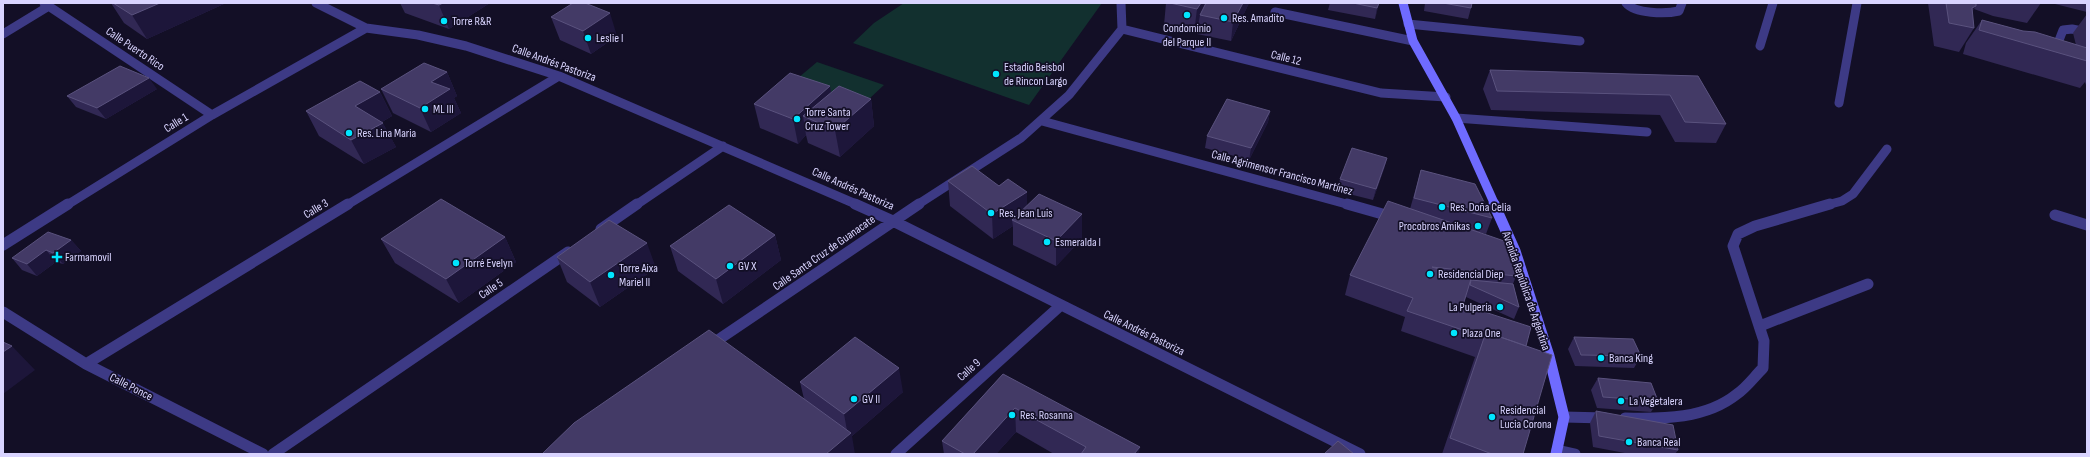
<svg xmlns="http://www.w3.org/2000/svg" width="2090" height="457" font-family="'Sofia Sans Condensed',sans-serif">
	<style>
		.green { fill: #12302f }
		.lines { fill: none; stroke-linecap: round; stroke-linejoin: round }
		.street-far1 { stroke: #3d3a85; stroke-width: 9 }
		.street { stroke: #3d3a85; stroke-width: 11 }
		.secondary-far1 { stroke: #6f6bff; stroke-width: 9 }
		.secondary { stroke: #6f6bff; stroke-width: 11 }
		.wall { fill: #312854 }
		.shaded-wall { fill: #1d163a }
		.building { fill: #433a66; stroke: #5a527e }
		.poi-dot { fill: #00e5ff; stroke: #130f26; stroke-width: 1.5 }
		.labels { text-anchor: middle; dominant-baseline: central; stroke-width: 3.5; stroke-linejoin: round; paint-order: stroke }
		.poi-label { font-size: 12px; fill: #d9d4ff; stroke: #130f26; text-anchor: start }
		.street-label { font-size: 12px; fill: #d9d4ff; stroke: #130f26 }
	</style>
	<rect width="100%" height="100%" fill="#130f26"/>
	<path class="green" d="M904,3H1102L1029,105L853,43L874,23Z
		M817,62L884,85L854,113L785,89Z"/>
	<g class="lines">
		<path class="street-far1" d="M44,3L212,115
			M316,3L366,28L418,35L466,46L559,76L858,205
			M1626,3C1635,14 1666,14 1679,11L1682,3
			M1275,12L1413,41
			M1408,24L1580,41
			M1122,29L1381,93L1446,97
			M3,34L49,6
			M2050,42L2058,43L2063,30L2072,29L2087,32
			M1760,46L1773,3
			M1839,103L1857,3
			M1456,118L1647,132
			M1042,121L1350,205
			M67,205L212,115L366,28
			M347,205L559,76
			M636,205L723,146
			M917,205L1021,138L1069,95L1122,29L1121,3
			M1827,205L1842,201L1853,194L1887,149"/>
		<path class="street" d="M855,204L893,221L1360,454
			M1347,204L1393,217
			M2055,215L2087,225
			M601,229L637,204
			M3,245L68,204
			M3,312L86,364L263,454
			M1760,326L1868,284
			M709,346L919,204
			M86,364L348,204
			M1564,417L1605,418
			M1625,418C1663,419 1706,419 1737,394C1747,387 1754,377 1763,368L1764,341L1733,246L1738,234L1755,226L1830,204
			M1557,450L1575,454
			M273,454L568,252
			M896,454L1060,306"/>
		<path class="secondary-far1" d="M1403,3L1413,41L1456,118L1495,205"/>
		<path class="secondary" d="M1494,204L1515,251L1549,356L1564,417L1556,454"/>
	</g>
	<path class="wall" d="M111,3H226L147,39L124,23Z
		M400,3H490L449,29L405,13Z
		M1166,3H1249L1231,41L1197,34L1198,26L1194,33L1164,25Z
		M1330,3H1379L1375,19L1328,10Z
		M1425,3H1472L1471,8L1468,19L1424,11Z
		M1928,3H2041L2027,23L1993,16L1974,9L1972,12L1974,28L1959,52L1934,46Z
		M2051,3H2087V12Z
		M2087,14V88L2085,82L2080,88L1963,54L1966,43L1982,20L2023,31L2076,45L2073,33Z
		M551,17L617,36L591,54L560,40Z
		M1490,70L1698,76L1726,124L1716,143L1675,142L1660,115L1491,110L1483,89Z
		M447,72L457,96L454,98L461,113L431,132L393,113L381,89Z
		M157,89L106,119L76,107L67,96Z
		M380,92L392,116L382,122L396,147L364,164L319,136L306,111Z
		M831,93L871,99L874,126L840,157L808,143L806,135L798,144L760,128L754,104Z
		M1270,111L1268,122L1249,160L1205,148L1207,136Z
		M1387,158L1384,169L1373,200L1337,191L1340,179Z
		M1421,170L1492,218L1486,234L1478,232L1516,276L1513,284L1519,307L1514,319L1466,297L1463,305L1526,346L1523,454H1442L1475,357L1401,331L1405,317L1345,295L1350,275L1410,209Z
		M948,181L1027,206L1082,239L1056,266L1013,245V226L993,239L950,206Z
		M775,235L781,260L723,304L678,271L670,246Z
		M505,237L516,262L459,303L395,263L381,239Z
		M71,240L81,251L63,264L56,262L37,276L22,270L12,258Z
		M557,257L656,268L600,307L567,282Z
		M1574,337L1641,356L1634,368L1575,366L1568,349Z
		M1003,374L1139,454H1054L1016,432L996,454H944L942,441Z
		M1598,378L1658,401L1651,412L1597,408L1591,390Z
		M800,382L903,392L852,436L804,399Z
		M1596,411L1678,450L1675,454H1630L1593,447L1590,423Z"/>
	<path class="shaded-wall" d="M160,3H226L147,39L132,15Z
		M443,3H490L449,29L439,5Z
		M1201,3H1211L1200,15L1198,26L1194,33L1197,9Z
		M1243,3H1249L1231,41L1233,22Z
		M1379,3L1375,19L1377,8Z
		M1976,6L1963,26L1972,8Z
		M610,13L617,36L591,54L583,31Z
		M447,72L457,96L454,98L461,113L431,132L420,108L431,82Z
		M149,78L157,89L106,119L97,108Z
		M830,86L834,110L803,116L806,135L798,144L793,119Z
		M380,92L392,116L368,130L355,106Z
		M871,99L874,126L840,157L835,130Z
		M1270,111L1268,122L1249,160L1251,148Z
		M383,123L396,147L364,164L351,140Z
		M1387,158L1384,169L1373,200L1376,189Z
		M1027,192V217L1012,220L1013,226L993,239L992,214Z
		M1082,214V239L1056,266V241Z
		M775,235L781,260L723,304L716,279Z
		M505,237L516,262L459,303L446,279Z
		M71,240L81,251L63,264L53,253Z
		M647,243L656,268L600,307L590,282Z
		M46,250L56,262L37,276L27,264Z
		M12,346L35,370L3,394V352Z
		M899,368L903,392L852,436L855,454H826L848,436L844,414Z
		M1015,408L1016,432L996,454H973Z
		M1140,447L1139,454H1134Z"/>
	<path class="building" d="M113,3H160L132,15Z
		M432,3H443L439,5Z
		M573,3H585L610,13L583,31L551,17Z
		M1170,3H1201L1197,9Z
		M1206,3H1243L1233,22L1200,15Z
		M1353,3H1379L1377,8Z
		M1443,3H1472L1471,8Z
		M1946,3H1976V6L1972,8L1974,28L1949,23Z
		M1982,20L2023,31L2035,32L2087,48V61L1979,30Z
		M424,63L447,72L431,82L450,89L420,108L381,89Z
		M120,66L149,78L97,108L67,96Z
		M1490,70L1698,76L1726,124L1685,122L1670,95L1497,91Z
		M790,73L830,86L793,119L754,104Z
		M360,81L380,92L355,106L383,123L351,140L306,111Z
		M839,86L871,99L835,130L803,116Z
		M1227,99L1270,111L1251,148L1207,136Z
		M1352,148L1387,158L1376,189L1340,179Z
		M972,166L999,186L1008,179L1027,192L992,214L948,181Z
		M1421,170L1475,184L1492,218L1414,198Z
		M1039,194L1082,214L1056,241L1012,220Z
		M441,199L505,237L446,279L381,239Z
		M1388,201L1510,243L1516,276L1432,267L1471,279L1463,305L1531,327L1526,346L1486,332L1483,337L1407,311L1413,298L1350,275Z
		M729,205L775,235L716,279L670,246Z
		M609,220L647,243L590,282L557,257Z
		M48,232L71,240L53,253L46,250L27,264L12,258Z
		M1471,280L1513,284L1519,307L1470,285Z
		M709,330L851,433L826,454H542L574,423Z
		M1486,332L1552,355L1523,454H1492L1450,438Z
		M855,337L899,368L844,414L800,382Z
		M1574,337L1633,339L1641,356L1581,355Z
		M3,342L12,346L3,352Z
		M1003,374L1140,447L1134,454H1081L1086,447L1015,408L973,454H965L942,441Z
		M1598,378L1651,383L1658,401L1603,397Z
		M1596,411L1673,425L1678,450L1599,436Z
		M1338,441L1354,454H1324Z"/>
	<g class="poi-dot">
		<circle cx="1187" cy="15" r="4"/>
		<circle cx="1224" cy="18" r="4"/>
		<circle cx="444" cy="21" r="4"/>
		<circle cx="588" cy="38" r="4"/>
		<circle cx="996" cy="74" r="4"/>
		<circle cx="425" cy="109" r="4"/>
		<circle cx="797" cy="119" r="4"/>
		<circle cx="349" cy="133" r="4"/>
		<circle cx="1442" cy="207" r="4"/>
		<circle cx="991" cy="213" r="4"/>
		<circle cx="1478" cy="226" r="4"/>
		<circle cx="1047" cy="242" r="4"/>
		<path d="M55 251h4v4h4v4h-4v4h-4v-4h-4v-4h4z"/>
		<circle cx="456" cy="263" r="4"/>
		<circle cx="730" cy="266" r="4"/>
		<circle cx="1430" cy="274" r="4"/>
		<circle cx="611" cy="275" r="4"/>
		<circle cx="1500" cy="307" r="4"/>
		<circle cx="1454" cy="333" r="4"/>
		<circle cx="1601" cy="358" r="4"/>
		<circle cx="854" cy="399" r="4"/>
		<circle cx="1621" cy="401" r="4"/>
		<circle cx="1012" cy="415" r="4"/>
		<circle cx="1492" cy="417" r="4"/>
		<circle cx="1629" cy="442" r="4"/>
	</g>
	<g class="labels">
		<g class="poi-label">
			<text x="1232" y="18">Res. Amadito</text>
			<text x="452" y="21">Torre R&amp;R</text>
			<text x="1187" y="28" text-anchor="middle">Condominio<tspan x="1187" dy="14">del Parque II</tspan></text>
			<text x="596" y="38">Leslie I</text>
			<text x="1004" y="67">Estadio Beisbol<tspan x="1004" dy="14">de Rincon Largo</tspan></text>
			<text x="433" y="109">ML III</text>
			<text x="805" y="112">Torre Santa<tspan x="805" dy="14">Cruz Tower</tspan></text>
			<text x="357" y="133">Res. Lina Maria</text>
			<text x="1450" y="207">Res. Doña Celia</text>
			<text x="999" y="213">Res. Jean Luis</text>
			<text x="1470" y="226" text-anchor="end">Procobros Amikas</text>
			<text x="1055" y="242">Esmeralda I</text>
			<text x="65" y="257">Farmamovil</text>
			<text x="464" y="263">Torré Evelyn</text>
			<text x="738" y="266">GV X</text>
			<text x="619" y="268">Torre Aixa<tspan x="619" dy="14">Mariel II</tspan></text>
			<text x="1438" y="274">Residencial Diep</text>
			<text x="1492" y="307" text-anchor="end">La Pulpería</text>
			<text x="1462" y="333">Plaza One</text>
			<text x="1609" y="358">Banca King</text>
			<text x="862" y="399">GV II</text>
			<text x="1629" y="401">La Vegetalera</text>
			<text x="1500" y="410">Residencial<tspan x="1500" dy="14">Lucia Corona</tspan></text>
			<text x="1020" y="415">Res. Rosanna</text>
			<text x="1637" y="442">Banca Real</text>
		</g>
		<g class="street-label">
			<text transform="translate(135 49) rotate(34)">Calle Puerto Rico</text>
			<text transform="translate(1286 58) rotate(14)">Calle 12</text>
			<text transform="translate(554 63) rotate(20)">Calle Andrés Pastoriza</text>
			<text transform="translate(176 123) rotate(-32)">Calle 1</text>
			<text transform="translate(1282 173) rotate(15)">Calle Agrimensor Francisco Martínez</text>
			<text transform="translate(853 189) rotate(24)">Calle Andrés Pastoriza</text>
			<text transform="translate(316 209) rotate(-31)">Calle 3</text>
			<text transform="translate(824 253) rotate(-35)">Calle Santa Cruz de Guanacate</text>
			<text transform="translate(491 289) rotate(-34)">Calle 5</text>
			<text transform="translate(1526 291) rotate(71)">Avenida República de Argentina</text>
			<text transform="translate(1144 333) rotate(26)">Calle Andrés Pastoriza</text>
			<text transform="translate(969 370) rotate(-42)">Calle 9</text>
			<text transform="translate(131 387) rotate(27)">Calle Ponce</text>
		</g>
	</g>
	<rect width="2090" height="457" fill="none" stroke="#d9d4ff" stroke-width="8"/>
</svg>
